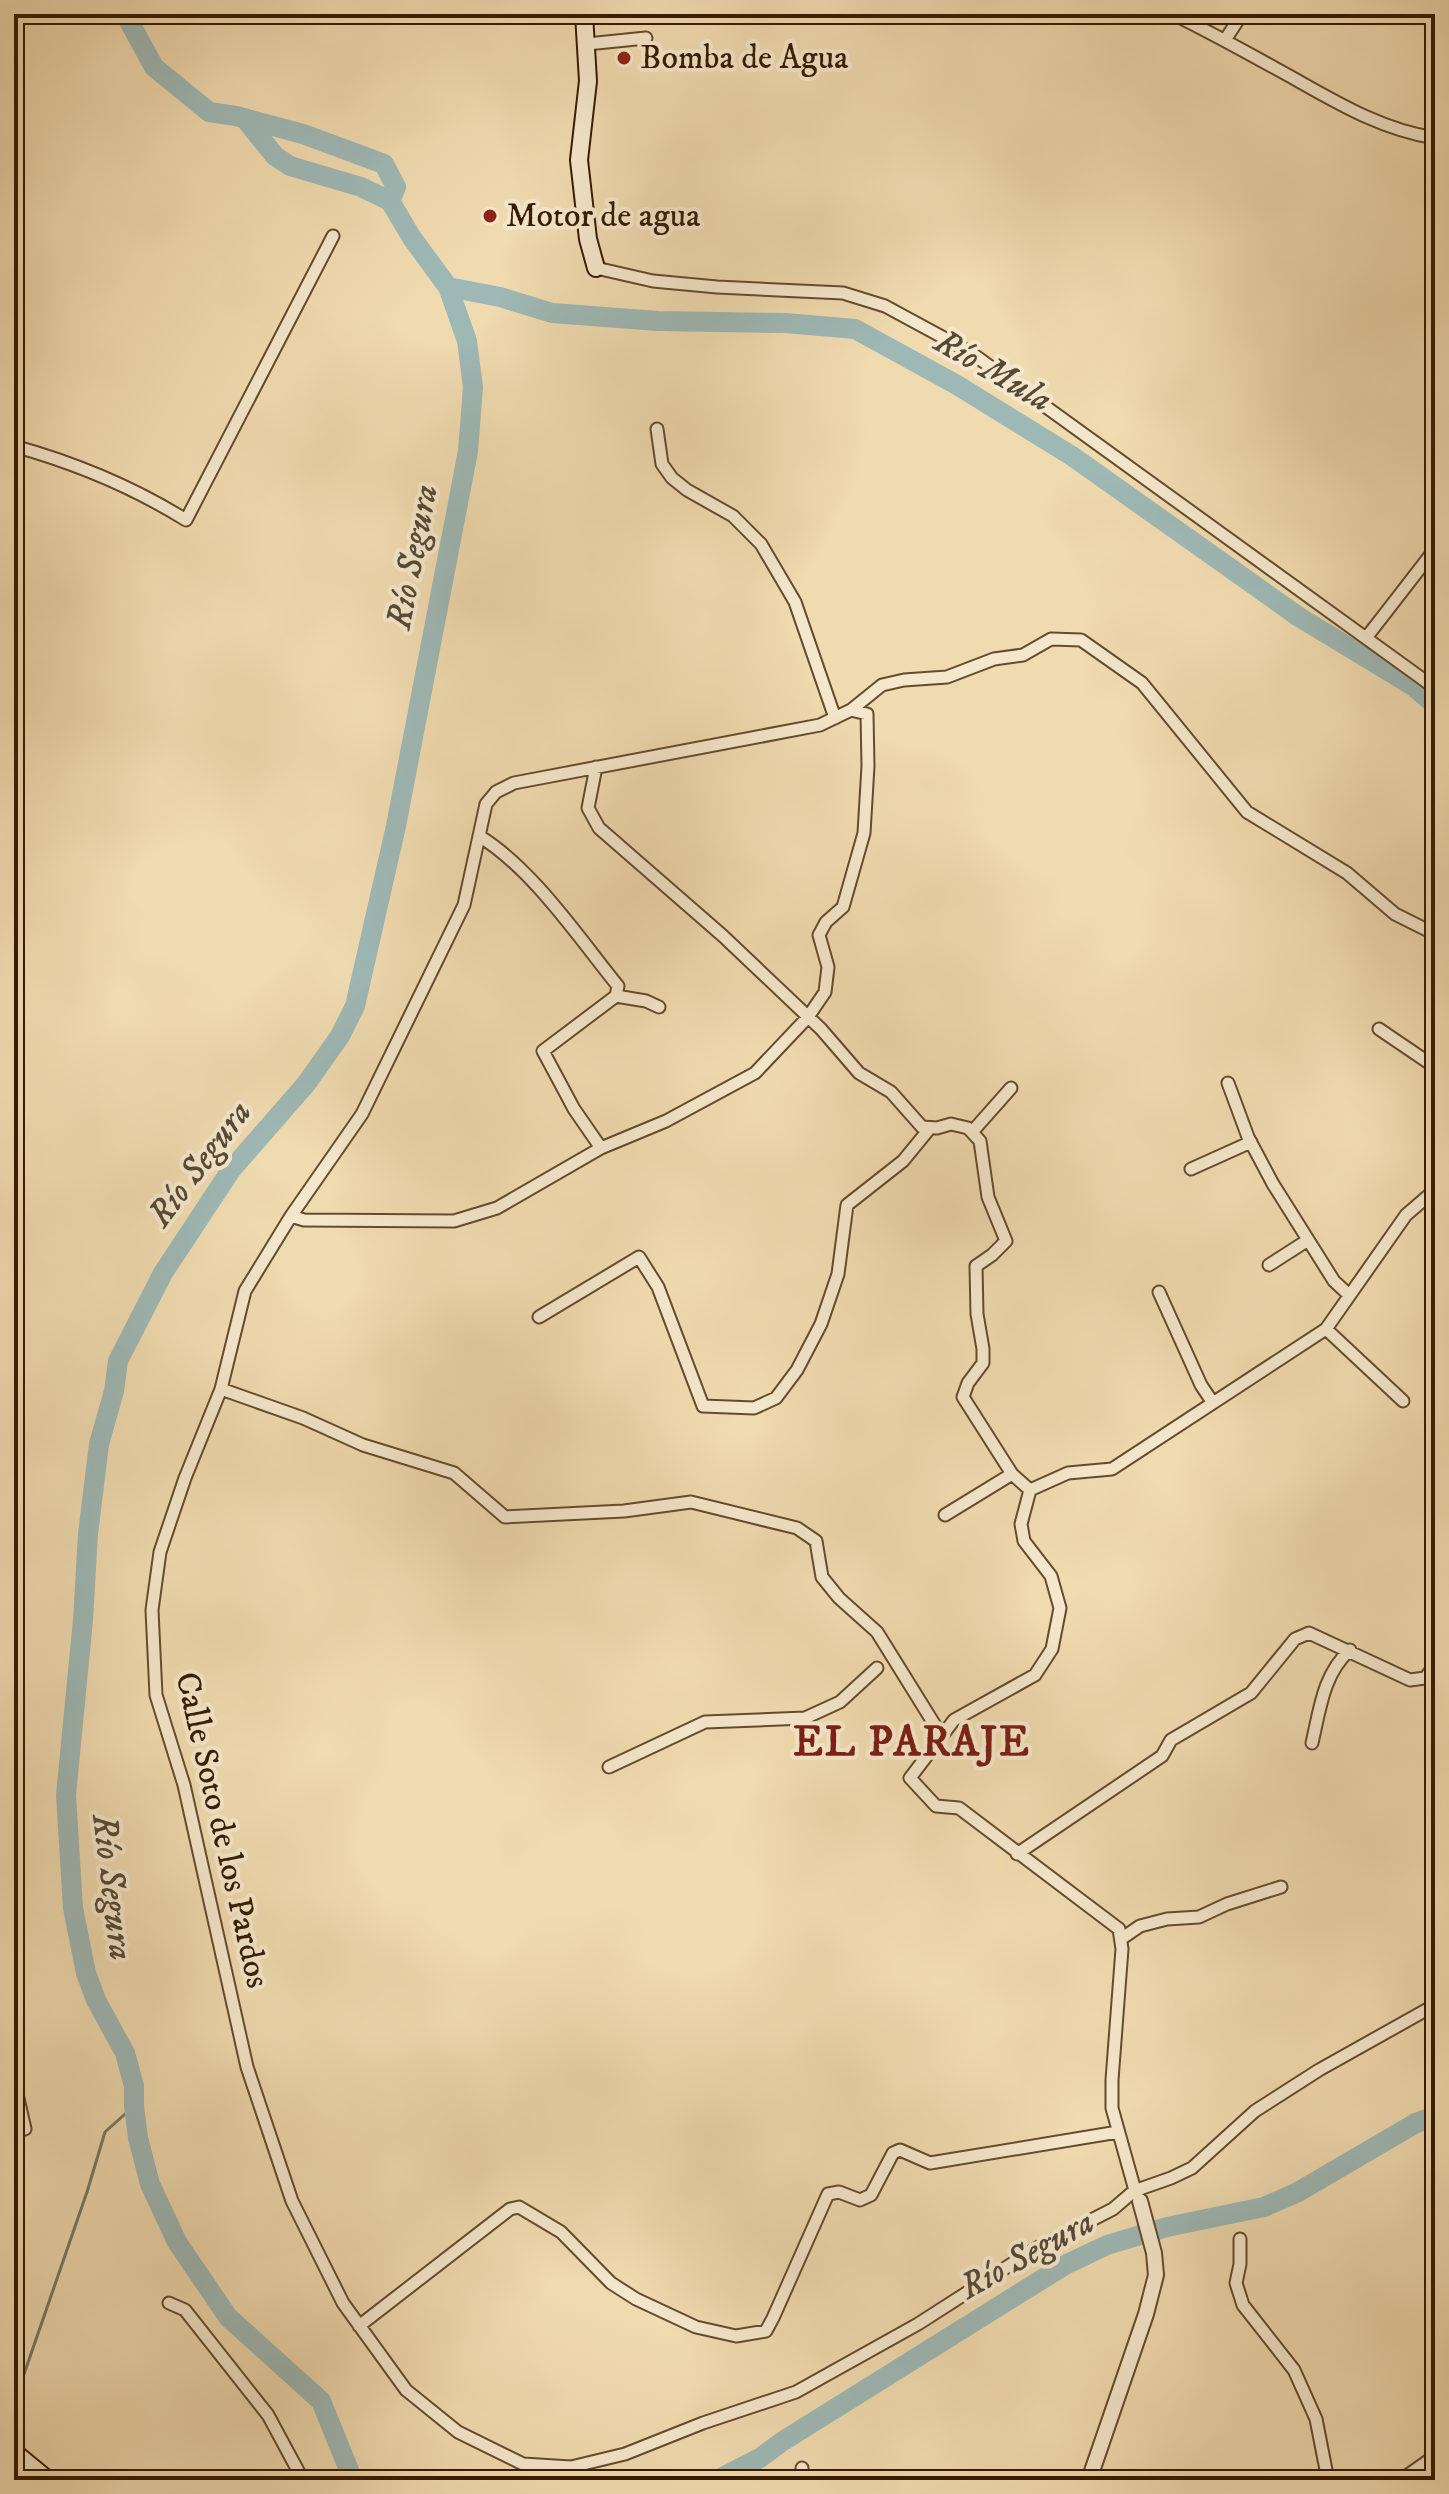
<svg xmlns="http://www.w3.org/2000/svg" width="1449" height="2494" font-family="'IM FELL DW Pica',serif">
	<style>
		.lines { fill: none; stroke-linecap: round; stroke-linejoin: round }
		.stream { stroke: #74796d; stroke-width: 3 }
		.river { stroke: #9eb8b5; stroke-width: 20 }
		.minor-casing { stroke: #644b2d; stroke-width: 15 }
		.tertiary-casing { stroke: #644b2d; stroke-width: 18 }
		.secondary-casing { stroke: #361b02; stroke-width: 20 }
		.minor { stroke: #f5e7cb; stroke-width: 11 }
		.tertiary { stroke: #f5e7cb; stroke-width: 14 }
		.secondary { stroke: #f5e7cb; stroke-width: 16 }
		.poi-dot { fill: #8f2418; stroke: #f5e7cb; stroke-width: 3 }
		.labels { text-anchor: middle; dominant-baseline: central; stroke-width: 8; stroke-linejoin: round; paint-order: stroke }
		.poi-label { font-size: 34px; fill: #361b02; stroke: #f5e7cb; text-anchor: start }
		.street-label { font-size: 34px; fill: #361b02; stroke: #f5e7cb }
		.water-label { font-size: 36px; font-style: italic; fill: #554a38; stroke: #f5e7cb }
		.district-label { font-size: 42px; font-weight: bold; letter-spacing: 2px; fill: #7a1f14; stroke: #f5e7cb }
	</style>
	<rect width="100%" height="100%" fill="#f0daaf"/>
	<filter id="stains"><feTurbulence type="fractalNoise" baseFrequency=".0025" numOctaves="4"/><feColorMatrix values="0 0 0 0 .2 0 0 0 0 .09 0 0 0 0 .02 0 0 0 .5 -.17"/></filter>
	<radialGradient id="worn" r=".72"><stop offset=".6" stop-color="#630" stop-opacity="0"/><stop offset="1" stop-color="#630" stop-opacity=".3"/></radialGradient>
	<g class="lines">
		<path class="stream" d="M14,2403L87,2192L105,2132L134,2106"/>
		<path class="river" d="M125,14L154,67L209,112L236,116L303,134L384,164L396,187L390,201L412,238L448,287L467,341L473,387L468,451L396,826L355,1006L340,1036L306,1084L231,1170L163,1273L118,1361L114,1391L99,1444L88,1534L83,1620L66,1795L73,1908L86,1973L96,2000L125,2053L134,2086V2106L138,2138L150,2184L177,2242L228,2317L321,2401L353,2480
			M245,119L275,156L290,166L361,187L390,201
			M448,287L500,297L552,313L658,321L785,323L855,329L957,385L1072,456L1299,617L1413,686L1435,705
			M717,2480L760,2458L783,2441L1065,2265L1107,2245L1167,2227L1264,2207L1298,2192L1416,2123L1435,2116"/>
		<g class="minor-casing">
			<path id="minor" d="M1173,14C1214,34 1253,56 1293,78C1339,104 1383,130 1435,138
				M1225,40L1242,14
				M587,44L646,38
				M596,268L653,281L717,287L843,293L885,306L970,352L1435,688
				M657,429L662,464L672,478L687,490L733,516L761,544L795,602L835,718
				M14,446C75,463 133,487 186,520L333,236
				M1366,638L1435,549
				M596,767L588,808L599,828L723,936L821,1029L859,1073L891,1092L922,1127L937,1128L951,1124L968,1128L980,1141L988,1197L1006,1241L992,1255L976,1266L977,1314L983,1349V1363L968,1383L963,1397L1012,1474L1030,1490
				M479,836C532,868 579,938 618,986L616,996L543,1051L574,1109L601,1148L666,1121L755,1073L808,1017L825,992L828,967L819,935L826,922L843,907L864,833L868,766L867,714L851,710
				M1435,934L1395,914L1347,873L1247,812L1142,683L1081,640L1051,639L1023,655L994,659L947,677L904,680L882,685L851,710L820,725L514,783L496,792L486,804L464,905L362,1114L291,1216L245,1291L221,1389L185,1478L160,1552L152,1610L156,1695L184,1785L247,2067L292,2201L343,2303L406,2390L458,2432L523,2464L571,2467L625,2454L703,2423L796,2392L918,2324L1035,2249L1113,2209L1134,2191L1171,2178L1192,2168L1255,2111L1319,2070L1435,2005
				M616,996L646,1001L659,1007
				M1379,1029L1435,1067
				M1228,1083L1248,1137L1273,1184L1334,1281L1349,1295
				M972,1132L1011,1088
				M1191,1169L1251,1142
				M291,1216L304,1220L454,1221L497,1208L601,1148
				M1269,1265L1308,1240
				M1159,1292L1201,1385L1213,1403
				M539,1317L639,1257L658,1287L703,1406L754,1408L776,1398L797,1370L821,1324L838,1274L847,1205L903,1161L930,1128
				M1326,1329L1403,1401
				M221,1389L303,1418L363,1445L454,1473L505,1517L624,1511L691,1502L797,1528L816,1541L822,1577L839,1598L877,1632L941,1735
				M945,1515L1012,1474
				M1312,1743C1320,1709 1323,1674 1350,1650
				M609,1767L705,1722L805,1718L840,1702L877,1668
				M1017,1854L1162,1756L1171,1740L1251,1693L1295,1639L1309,1633L1410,1680L1425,1678L1435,1665
				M1121,1939L1140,1926L1167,1919L1199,1917L1227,1904L1281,1887
				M14,2081L25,2129
				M1136,2194L1112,2108V2080L1122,1949L1119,1929L959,1808L936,1806L910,1778L954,1720L1035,1675L1052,1649L1060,1608L1051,1576L1024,1541L1021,1524L1030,1490L1068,1473L1112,1469L1326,1329L1406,1215L1435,1190
				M1240,2239V2264L1236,2283L1243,2305L1294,2370L1316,2419L1328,2480
				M169,2303L185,2310L268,2415L303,2480
				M359,2326L510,2209L519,2207L561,2232L611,2283L636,2299L696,2327L736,2336L766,2331L773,2318L828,2194L839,2192L860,2200L871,2195L893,2153L900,2150L930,2163L1118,2132
				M802,2468L803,2480
				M1401,2480L1435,2456"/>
		</g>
		<g class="tertiary-casing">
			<path id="tertiary" d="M1089,2480L1146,2314L1156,2275L1154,2253L1140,2201"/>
		</g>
		<g class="secondary-casing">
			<path id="secondary" d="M584,14L588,81L579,160L588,239L596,268
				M14,2452L48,2480"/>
		</g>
		<use href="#minor" class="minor"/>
		<use href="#tertiary" class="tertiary"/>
		<use href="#secondary" class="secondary"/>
	</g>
	<g class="poi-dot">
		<circle cx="624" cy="58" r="8"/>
		<circle cx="490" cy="216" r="8"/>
	</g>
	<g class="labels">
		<g class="poi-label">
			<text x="640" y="58">Bomba de Agua</text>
			<text x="506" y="216">Motor de agua</text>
		</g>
		<g class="street-label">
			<text transform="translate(222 1830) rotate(77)">Calle Soto de los Pardos</text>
		</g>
		<g class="water-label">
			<text transform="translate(993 371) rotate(30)">Río Mula</text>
			<text transform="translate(413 557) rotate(-79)">Río Segura</text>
			<text transform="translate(200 1164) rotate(-53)">Río Segura</text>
			<text transform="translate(112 1887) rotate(83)">Río Segura</text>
			<text transform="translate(1027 2255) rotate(-29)">Río Segura</text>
		</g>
		<g class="district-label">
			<text x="912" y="1743">EL PARAJE</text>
		</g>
	</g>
	<rect width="1449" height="2494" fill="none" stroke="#f0daaf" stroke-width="48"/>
	<rect x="16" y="16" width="1417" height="2462" fill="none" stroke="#361b02" stroke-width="4"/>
	<rect x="24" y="24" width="1401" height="2446" fill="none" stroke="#361b02" stroke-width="2"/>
	<rect width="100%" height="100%" filter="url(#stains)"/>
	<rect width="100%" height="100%" fill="url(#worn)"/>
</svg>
